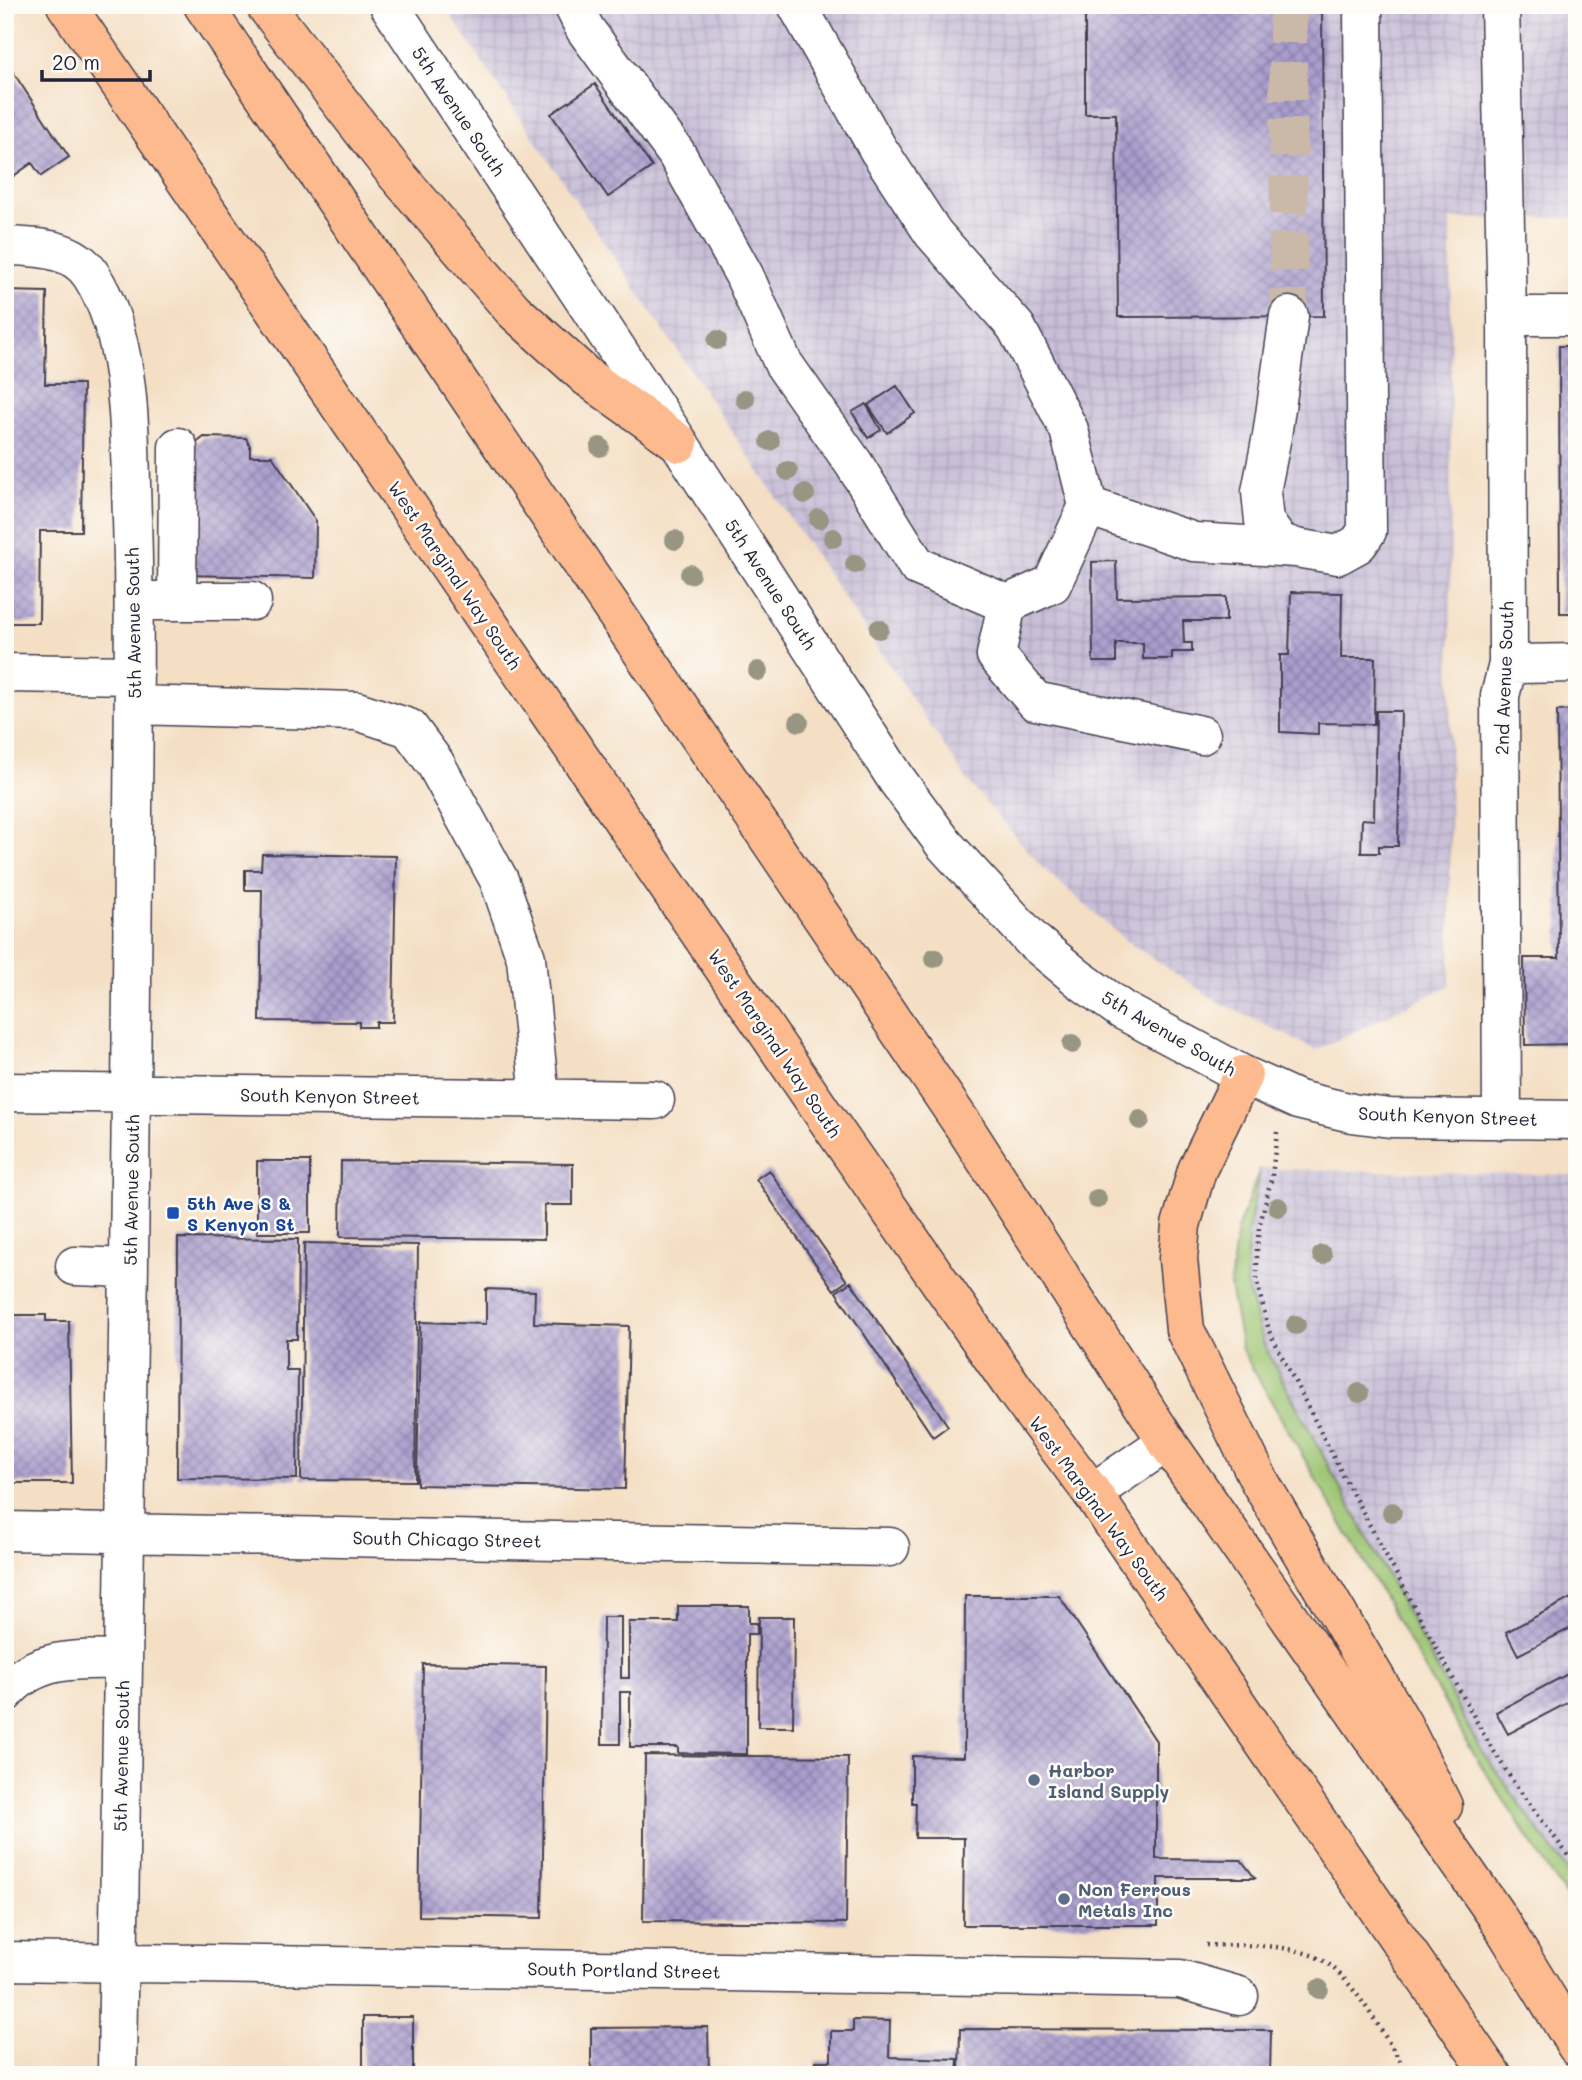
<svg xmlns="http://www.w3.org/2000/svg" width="1582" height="2080" font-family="Mali,sans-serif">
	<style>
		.industrial { fill: url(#industrial-grid) }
		.green { fill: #9bc36f; stroke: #5e7255; stroke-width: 2 }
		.building { fill: url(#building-cross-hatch) }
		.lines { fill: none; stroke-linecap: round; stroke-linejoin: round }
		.minor-tunnel { stroke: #cab9a9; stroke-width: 38; stroke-dasharray: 38 19; stroke-linecap: butt }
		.minor-casing { stroke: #423e50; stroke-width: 41 }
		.highway-casing { stroke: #423e50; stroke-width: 41 }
		.path { stroke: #423e50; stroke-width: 4.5; stroke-dasharray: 2 5; stroke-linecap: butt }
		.minor { stroke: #fff; stroke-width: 38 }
		.highway { stroke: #fcba8e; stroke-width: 38 }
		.tree { fill: #989683 }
		.transit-dot { fill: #1a4fb4; stroke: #fdfcf7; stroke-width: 2.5 }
		.service-dot { fill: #5c6f8a; stroke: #fdfcf7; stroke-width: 2.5 }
		.labels { text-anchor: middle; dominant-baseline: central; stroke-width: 5; stroke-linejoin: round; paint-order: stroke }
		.street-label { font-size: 18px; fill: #22223b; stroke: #fdfcf7 }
		.transit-label { font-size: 18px; font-weight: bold; fill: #164399; stroke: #fdfcf7; text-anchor: start }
		.service-label { font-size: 18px; font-weight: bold; fill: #4e5e75; stroke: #fdfcf7; text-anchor: start }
	</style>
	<defs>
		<pattern id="industrial-grid" width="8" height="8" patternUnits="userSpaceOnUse" patternTransform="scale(1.75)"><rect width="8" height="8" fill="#c9bfd8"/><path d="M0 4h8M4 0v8" fill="none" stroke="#aca4ba"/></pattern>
		<pattern id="building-cross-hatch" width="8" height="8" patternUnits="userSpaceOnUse" patternTransform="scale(1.75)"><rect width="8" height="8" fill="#aa9ece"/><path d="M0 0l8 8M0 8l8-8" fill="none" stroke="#8a80a8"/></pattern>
	</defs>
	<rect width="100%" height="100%" fill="#fdfcf7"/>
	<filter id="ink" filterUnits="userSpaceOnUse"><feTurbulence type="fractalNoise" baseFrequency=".0143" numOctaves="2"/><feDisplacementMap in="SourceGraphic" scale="14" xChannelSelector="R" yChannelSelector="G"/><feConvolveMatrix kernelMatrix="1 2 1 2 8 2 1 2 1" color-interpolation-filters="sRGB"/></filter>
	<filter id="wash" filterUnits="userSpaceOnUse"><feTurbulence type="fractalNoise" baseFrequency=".00686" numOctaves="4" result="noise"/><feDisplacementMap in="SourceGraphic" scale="28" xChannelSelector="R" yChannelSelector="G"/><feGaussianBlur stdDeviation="1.57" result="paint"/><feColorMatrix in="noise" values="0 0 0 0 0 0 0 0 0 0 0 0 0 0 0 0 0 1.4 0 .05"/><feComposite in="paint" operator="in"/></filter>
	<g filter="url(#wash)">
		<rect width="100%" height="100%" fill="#f4dfc4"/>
		<path class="industrial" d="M444,5H1577V217L1451,219L1450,985L1316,1050L1217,1001L1125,940L1042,867L969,783Z
			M1260,1169L1577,1175V1884L1479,1747L1264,1345L1246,1284L1248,1232Z"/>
		<path class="green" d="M1260,1169L1248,1232L1246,1284L1264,1345L1479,1747L1577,1884V1913L1472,1751L1242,1350L1230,1286L1237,1230Z"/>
		<g id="blocks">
			<path class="building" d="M1085,5H1322L1324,316L1118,317L1116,114H1085Z
				M5,60L69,157L41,176L32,163L5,182Z
				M595,84L652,167L608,197L551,114Z
				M5,291L47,292L45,384H83L81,531H40L39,623H5Z
				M1559,346H1577V613H1560Z
				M897,386L915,413L887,433L868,405Z
				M866,404L881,430L868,438L852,412Z
				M204,437L246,438L250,446V456H272L316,521L315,578L184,575L191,447Z
				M1116,561L1117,598L1226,597V621H1183L1184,643H1192V652H1172V659H1143V643H1116V662H1093L1092,562Z
				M1291,592L1342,593L1341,658H1375L1374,724L1318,723V734L1280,732V655H1289Z
				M1577,710V1044L1525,1045L1524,958H1559L1557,711Z
				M1376,711H1401L1398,846H1379V853H1361L1362,819L1374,820Z
				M262,854L396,856L393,1022H376V1027H359V1022L260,1021L262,890H245V870H261Z
				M257,1161H310V1233H257Z
				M341,1161L573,1164V1205H544V1239L340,1237Z
				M769,1170L847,1281L834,1290L756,1179Z
				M178,1238L298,1239L297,1339H286V1370H298L297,1479L177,1478Z
				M304,1243L418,1245L415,1481L301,1480Z
				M851,1282L948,1426L933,1437L836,1292Z
				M486,1289L535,1291L534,1323L629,1326L625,1489L417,1485L420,1322L486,1324Z
				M10,1315H46V1321H69L72,1483H5V1320H10Z
				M1577,1595V1625L1518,1655L1506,1632Z
				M965,1596H1059L1156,1741V1859L1241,1860L1255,1878H1158V1925H963L964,1838H915L916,1803H912V1756L964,1757Z
				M678,1606H749V1623H757V1634H747V1754L678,1753V1747H630V1692H620V1744H602L603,1617H621V1678H629V1622H678Z
				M759,1617H794L793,1727H758Z
				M423,1664L546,1666L542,1918L419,1916Z
				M1577,1669V1698L1508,1734L1496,1712Z
				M645,1755L848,1757L846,1923L643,1921Z
				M363,2017H413V2075H363Z
				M853,2020L890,2021L889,2057L958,2059L957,2075H815L816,2061H831V2031H853Z
				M708,2027L709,2075H591V2028Z
				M960,2029L1271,2030L1270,2075H959Z"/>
		</g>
	</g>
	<g filter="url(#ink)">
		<use href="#blocks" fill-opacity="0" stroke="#423e50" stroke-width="2"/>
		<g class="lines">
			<path class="minor-tunnel" d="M1288,5L1289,316"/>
			<g class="minor-casing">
				<path id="minor" d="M389,5L679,443L897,780L944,844L1032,940L1079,979L1122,1010L1243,1075L1298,1100L1352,1113L1390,1118L1577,1120
					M573,5L585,29L676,153L744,275L783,363L854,464L917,566L1007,604L1052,584L1088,506L1069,430L1016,327L933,233L878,149L797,5
					M1500,5L1507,316L1508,664L1500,696L1502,1120
					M5,246C35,247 73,247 91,275C134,343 129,441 132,518C135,616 134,715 133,814C132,1234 122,1654 117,2075
					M1289,316L1272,436L1261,492L1264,521L1279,542L1296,548L1338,555L1358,544L1367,531L1363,5
					M1507,316H1577
					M1088,506L1194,542L1296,548
					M154,601H252
					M177,601L178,447
					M1007,604L996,655L1035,701L1201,735
					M1508,664L1577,663
					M5,673L134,675
					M134,705L357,711L409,728L435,763L499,880L526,958L540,1098
					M5,1092L655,1100
					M75,1266L129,1268
					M1092,1493L1167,1442
					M5,1531L890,1547
					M5,1693C35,1656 80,1659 123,1660
					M5,1961L1180,1979L1239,1996"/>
			</g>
			<g class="highway-casing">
				<path id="highway" d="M66,5L826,1118L1017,1393L1092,1493L1492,2075
					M203,5L965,1128L1167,1442L1496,1915L1577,2047
					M265,5L396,174L513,310L587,377L679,443
					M1243,1075L1197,1170L1181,1225L1178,1259L1185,1330L1260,1482L1403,1725L1443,1806"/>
			</g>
			<path class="path" d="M1277,1132L1272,1176L1259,1228L1257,1249V1282L1269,1331L1349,1487L1485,1737L1514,1783L1577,1867
				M1206,1945C1244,1946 1288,1942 1322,1960C1354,1978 1388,2043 1409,2075"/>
			<use href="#minor" class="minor"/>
			<use href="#highway" class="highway"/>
		</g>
		<g class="tree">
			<circle cx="717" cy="340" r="10"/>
			<circle cx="745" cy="399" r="10"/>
			<circle cx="770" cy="441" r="10"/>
			<circle cx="600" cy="447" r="10"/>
			<circle cx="788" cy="471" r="10"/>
			<circle cx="805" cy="494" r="10"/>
			<circle cx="819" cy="519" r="10"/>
			<circle cx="833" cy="538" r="10"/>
			<circle cx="675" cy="540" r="10"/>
			<circle cx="855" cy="564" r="10"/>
			<circle cx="690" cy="574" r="10"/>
			<circle cx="879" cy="629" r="10"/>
			<circle cx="758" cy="671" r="10"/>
			<circle cx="799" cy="722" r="10"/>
			<circle cx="934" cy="958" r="10"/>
			<circle cx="1072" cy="1044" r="10"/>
			<circle cx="1140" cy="1120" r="10"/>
			<circle cx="1097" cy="1199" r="10"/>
			<circle cx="1278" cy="1207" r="10"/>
			<circle cx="1322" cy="1255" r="10"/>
			<circle cx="1296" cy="1325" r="10"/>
			<circle cx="1359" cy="1393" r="10"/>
			<circle cx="1392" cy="1512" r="10"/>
			<circle cx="1319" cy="1989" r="10"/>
		</g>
	</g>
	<rect class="transit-dot" x="166" y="1206" width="14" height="14" rx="3.5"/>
	<g class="service-dot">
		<circle cx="1034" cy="1780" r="7"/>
		<circle cx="1064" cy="1899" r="7"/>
	</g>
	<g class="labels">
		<g class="street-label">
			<text transform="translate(459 111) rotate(56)">5th Avenue South</text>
			<text transform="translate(455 575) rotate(56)">West Marginal Way South</text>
			<text transform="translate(771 584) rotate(57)">5th Avenue South</text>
			<text transform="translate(133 623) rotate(-91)">5th Avenue South</text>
			<text transform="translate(1504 678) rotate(-88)">2nd Avenue South</text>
			<text transform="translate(1169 1033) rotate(30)">5th Avenue South</text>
			<text transform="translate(775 1043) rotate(56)">West Marginal Way South</text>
			<text transform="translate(330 1096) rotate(1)">South Kenyon Street</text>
			<text transform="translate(1448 1116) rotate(2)">South Kenyon Street</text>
			<text transform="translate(131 1190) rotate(-89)">5th Avenue South</text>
			<text transform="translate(1099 1508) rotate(54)">West Marginal Way South</text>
			<text transform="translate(447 1539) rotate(1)">South Chicago Street</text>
			<text transform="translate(121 1756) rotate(-89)">5th Avenue South</text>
			<text transform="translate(624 1970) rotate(1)">South Portland Street</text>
		</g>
		<g class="transit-label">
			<text x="187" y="1203">5th Ave S &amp;<tspan x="187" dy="21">S Kenyon St</tspan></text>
		</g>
		<g class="service-label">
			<text x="1048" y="1770">Harbor<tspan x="1048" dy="21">Island Supply</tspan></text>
			<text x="1078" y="1889">Non Ferrous<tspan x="1078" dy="21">Metals Inc</tspan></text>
		</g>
	</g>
	<rect width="1582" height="2080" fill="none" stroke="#fdfcf7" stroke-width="28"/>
	<path d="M42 70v10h108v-10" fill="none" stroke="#22223b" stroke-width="3.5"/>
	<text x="52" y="70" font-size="21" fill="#22223b" stroke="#fdfcf7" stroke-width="5" paint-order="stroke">20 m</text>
</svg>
